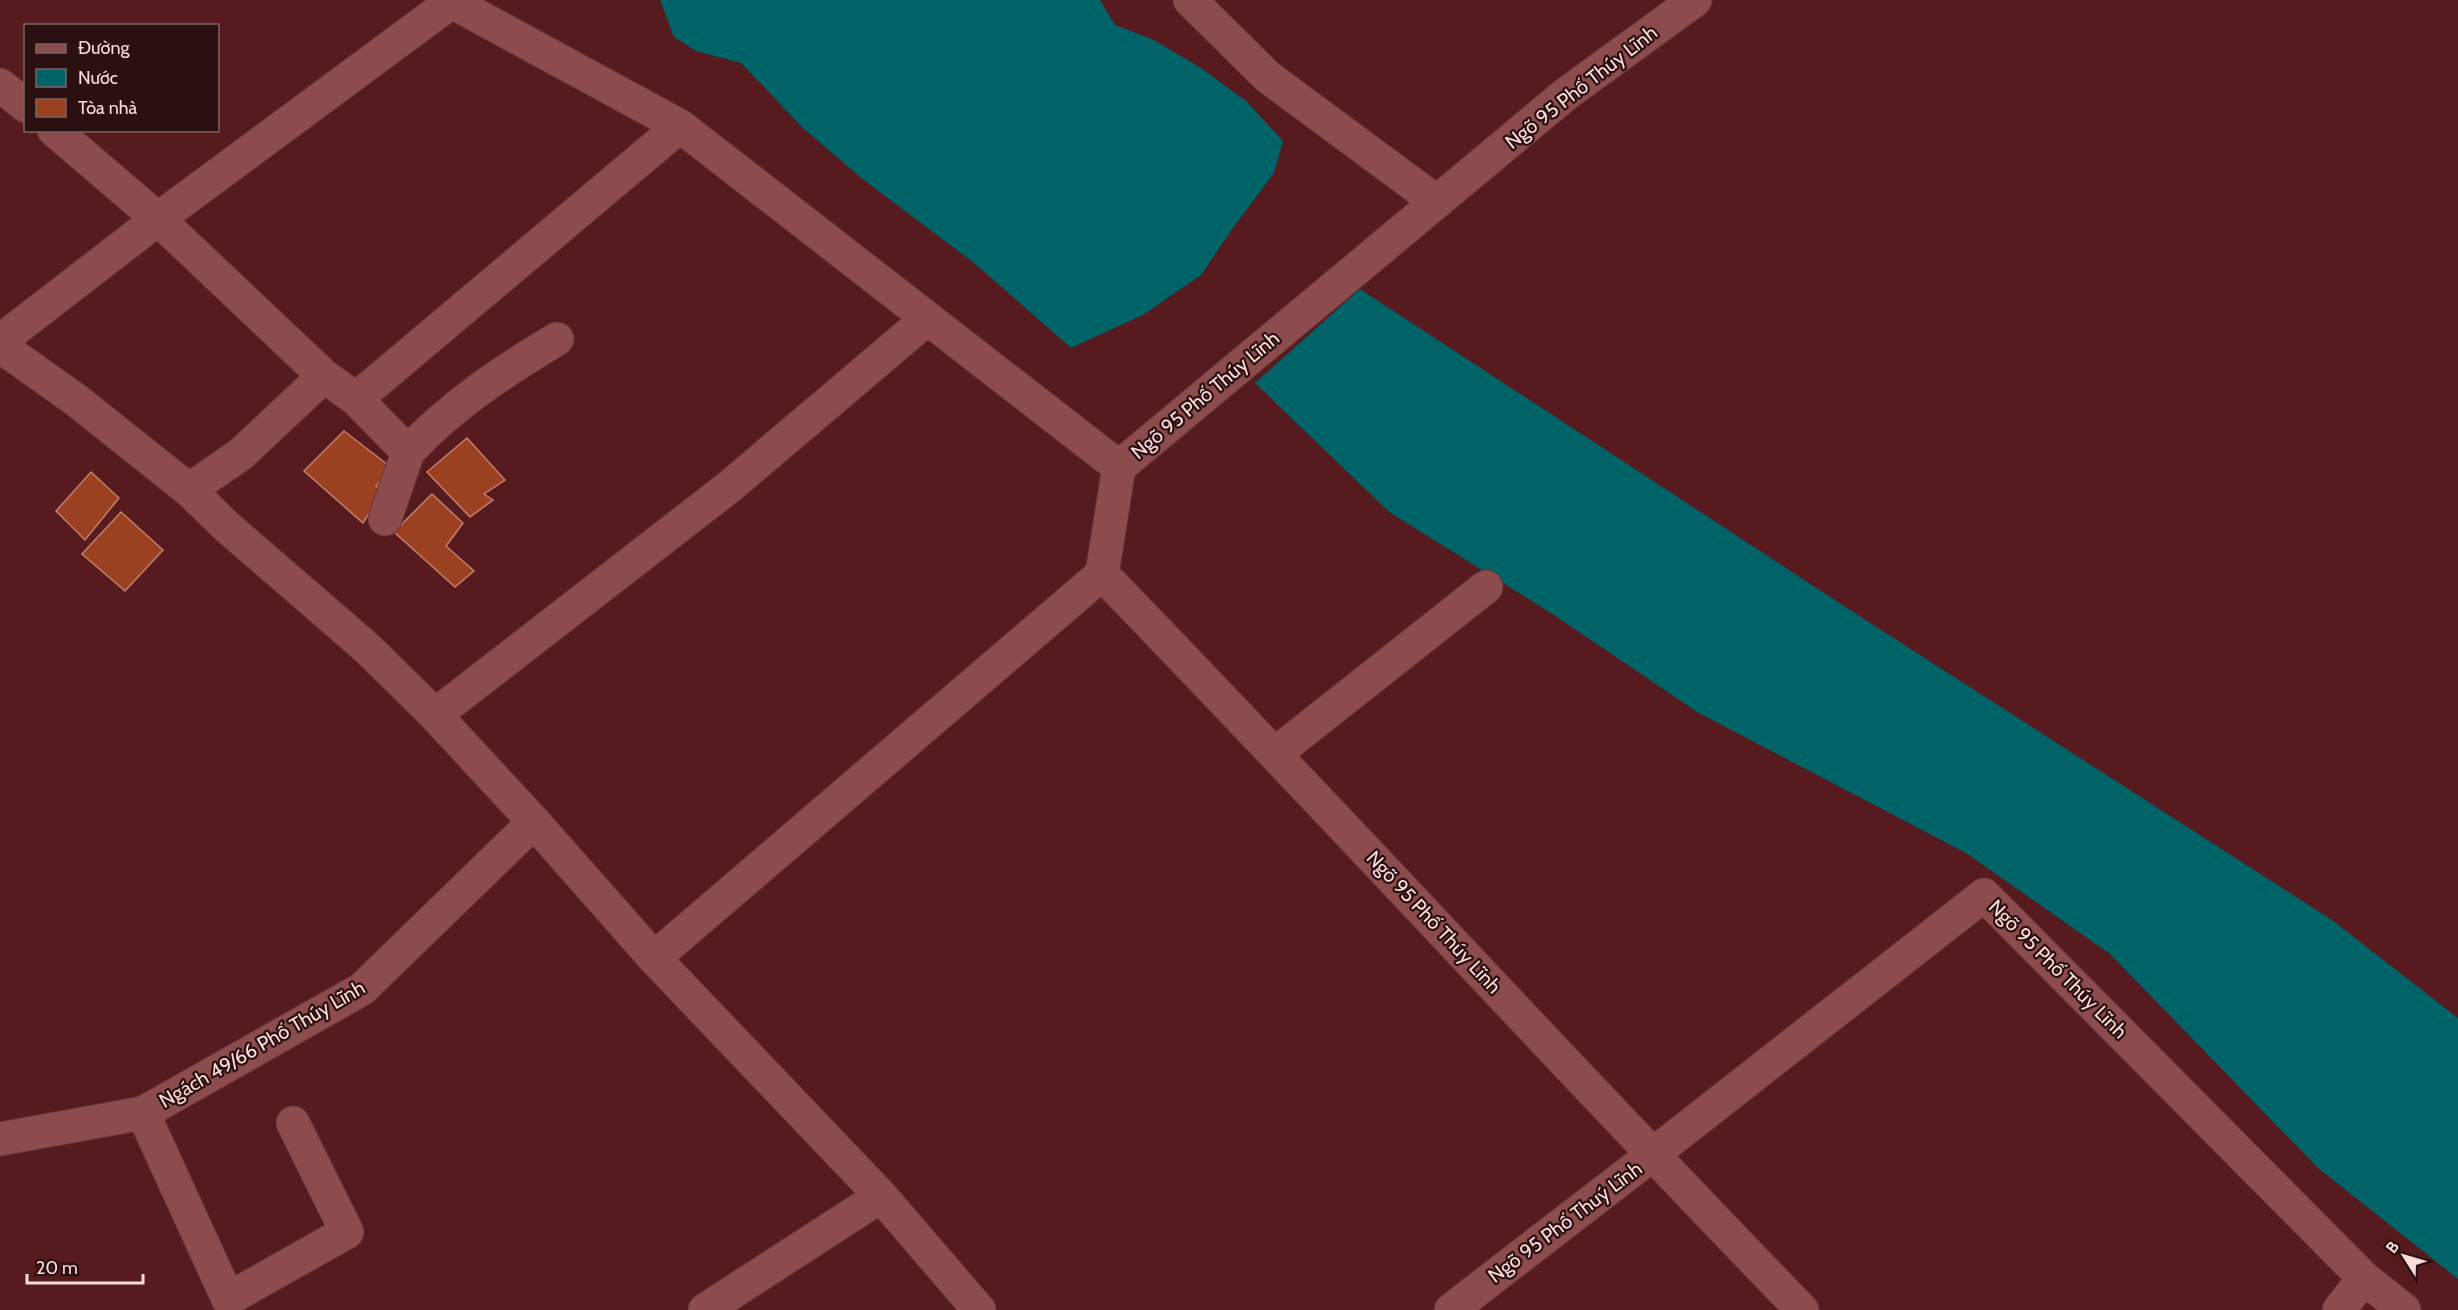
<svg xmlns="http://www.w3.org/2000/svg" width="2458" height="1310" font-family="Cabin,sans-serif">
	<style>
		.water { fill: #006367 }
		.building { fill: #9b4121; stroke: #c2816b; stroke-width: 1.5 }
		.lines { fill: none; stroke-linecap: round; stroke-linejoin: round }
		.minor-casing { stroke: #67353b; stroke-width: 35 }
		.minor { stroke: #8c4b4d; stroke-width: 33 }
		.labels { text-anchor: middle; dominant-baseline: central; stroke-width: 4.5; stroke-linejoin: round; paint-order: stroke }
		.street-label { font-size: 20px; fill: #fbdcdb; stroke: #2b1011 }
	</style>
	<rect width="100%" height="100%" fill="#561a1f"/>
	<path class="water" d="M660,0H1100L1115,25L1154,40L1201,68L1246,101L1283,141L1274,173L1233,228L1201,275L1143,315L1071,348L974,263L860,177L803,128L741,63L696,51L674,37Z
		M1360,289L1861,617L2332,920L2458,1018V1279L2318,1168L2110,954L1966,853L1697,712L1554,615L1389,512L1255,383Z"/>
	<path class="building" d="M344,431L392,468L376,486L382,492L363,523L304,471Z
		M467,438L505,480L484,494L493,500L470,517L427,472Z
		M91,472L119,498L85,540L56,511Z
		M432,494L463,523L446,546L474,571L455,587L394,532Z
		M121,512L163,550L125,591L82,554Z"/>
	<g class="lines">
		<g class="minor-casing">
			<path id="minor" d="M1190,0L1268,77L1437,202
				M452,2L680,126L1119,467
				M0,85L26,106
				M54,130L158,219L324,376
				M0,341L158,219L454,0
				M0,346L76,400L189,490L226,526L367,648L435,715L534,822L654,958L881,1196L979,1310
				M356,399L408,452L385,519
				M408,452C452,405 502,372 557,339
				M189,490L241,454L324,376L356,399L680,126
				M1102,574C1338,817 1566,1067 1802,1310
				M1102,574L1119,467L1566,94L1695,0
				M435,715L729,487L927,319
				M1276,753L1486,587
				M654,958L1102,574
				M143,1113L228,1299L347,1232L293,1123
				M0,1139L143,1113L362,989L534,822
				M705,1310L881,1196
				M1451,1310L1652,1155L1984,895L2364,1278L2404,1310
				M2339,1310L2364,1278"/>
		</g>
		<use href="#minor" class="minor"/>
	</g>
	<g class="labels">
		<g class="street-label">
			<text transform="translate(1581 87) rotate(-38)">Ngõ 95 Phố Thúy Lĩnh</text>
			<text transform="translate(1205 395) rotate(-40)">Ngõ 95 Phố Thúy Lĩnh</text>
			<text transform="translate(1434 922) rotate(47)">Ngõ 95 Phố Thúy Lĩnh</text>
			<text transform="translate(2058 969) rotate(45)">Ngõ 95 Phố Thúy Lĩnh</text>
			<text transform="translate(262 1044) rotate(-30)">Ngách 49/66 Phố Thúy Lĩnh</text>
			<text transform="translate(1565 1222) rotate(-37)">Ngõ 95 Phố Thuý Lĩnh</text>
		</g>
	</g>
	<rect x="24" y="24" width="195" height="108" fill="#2b1011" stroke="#7e6262" stroke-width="1.5"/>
	<rect x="36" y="44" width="30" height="9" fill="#8c4b4d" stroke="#7e6262" stroke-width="1.5"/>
	<text x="78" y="54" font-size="18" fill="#fbdcdb">Đường</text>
	<rect x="36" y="69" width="30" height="18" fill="#006367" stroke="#7e6262" stroke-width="1.5"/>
	<text x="78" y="84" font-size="18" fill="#fbdcdb">Nước</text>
	<rect x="36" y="99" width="30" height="18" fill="#9b4121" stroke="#7e6262" stroke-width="1.5"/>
	<text x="78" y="114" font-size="18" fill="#fbdcdb">Tòa nhà</text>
	<g transform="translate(2404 1256) rotate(307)" stroke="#2b1011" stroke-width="4.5" paint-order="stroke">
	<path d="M0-4.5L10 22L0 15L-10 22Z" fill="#fbdcdb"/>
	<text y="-9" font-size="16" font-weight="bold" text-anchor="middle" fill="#fbdcdb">B</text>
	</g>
	<path d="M27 1274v9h116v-9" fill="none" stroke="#fbdcdb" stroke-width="3"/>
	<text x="36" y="1274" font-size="18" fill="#fbdcdb" stroke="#2b1011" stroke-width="4.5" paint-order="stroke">20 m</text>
</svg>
